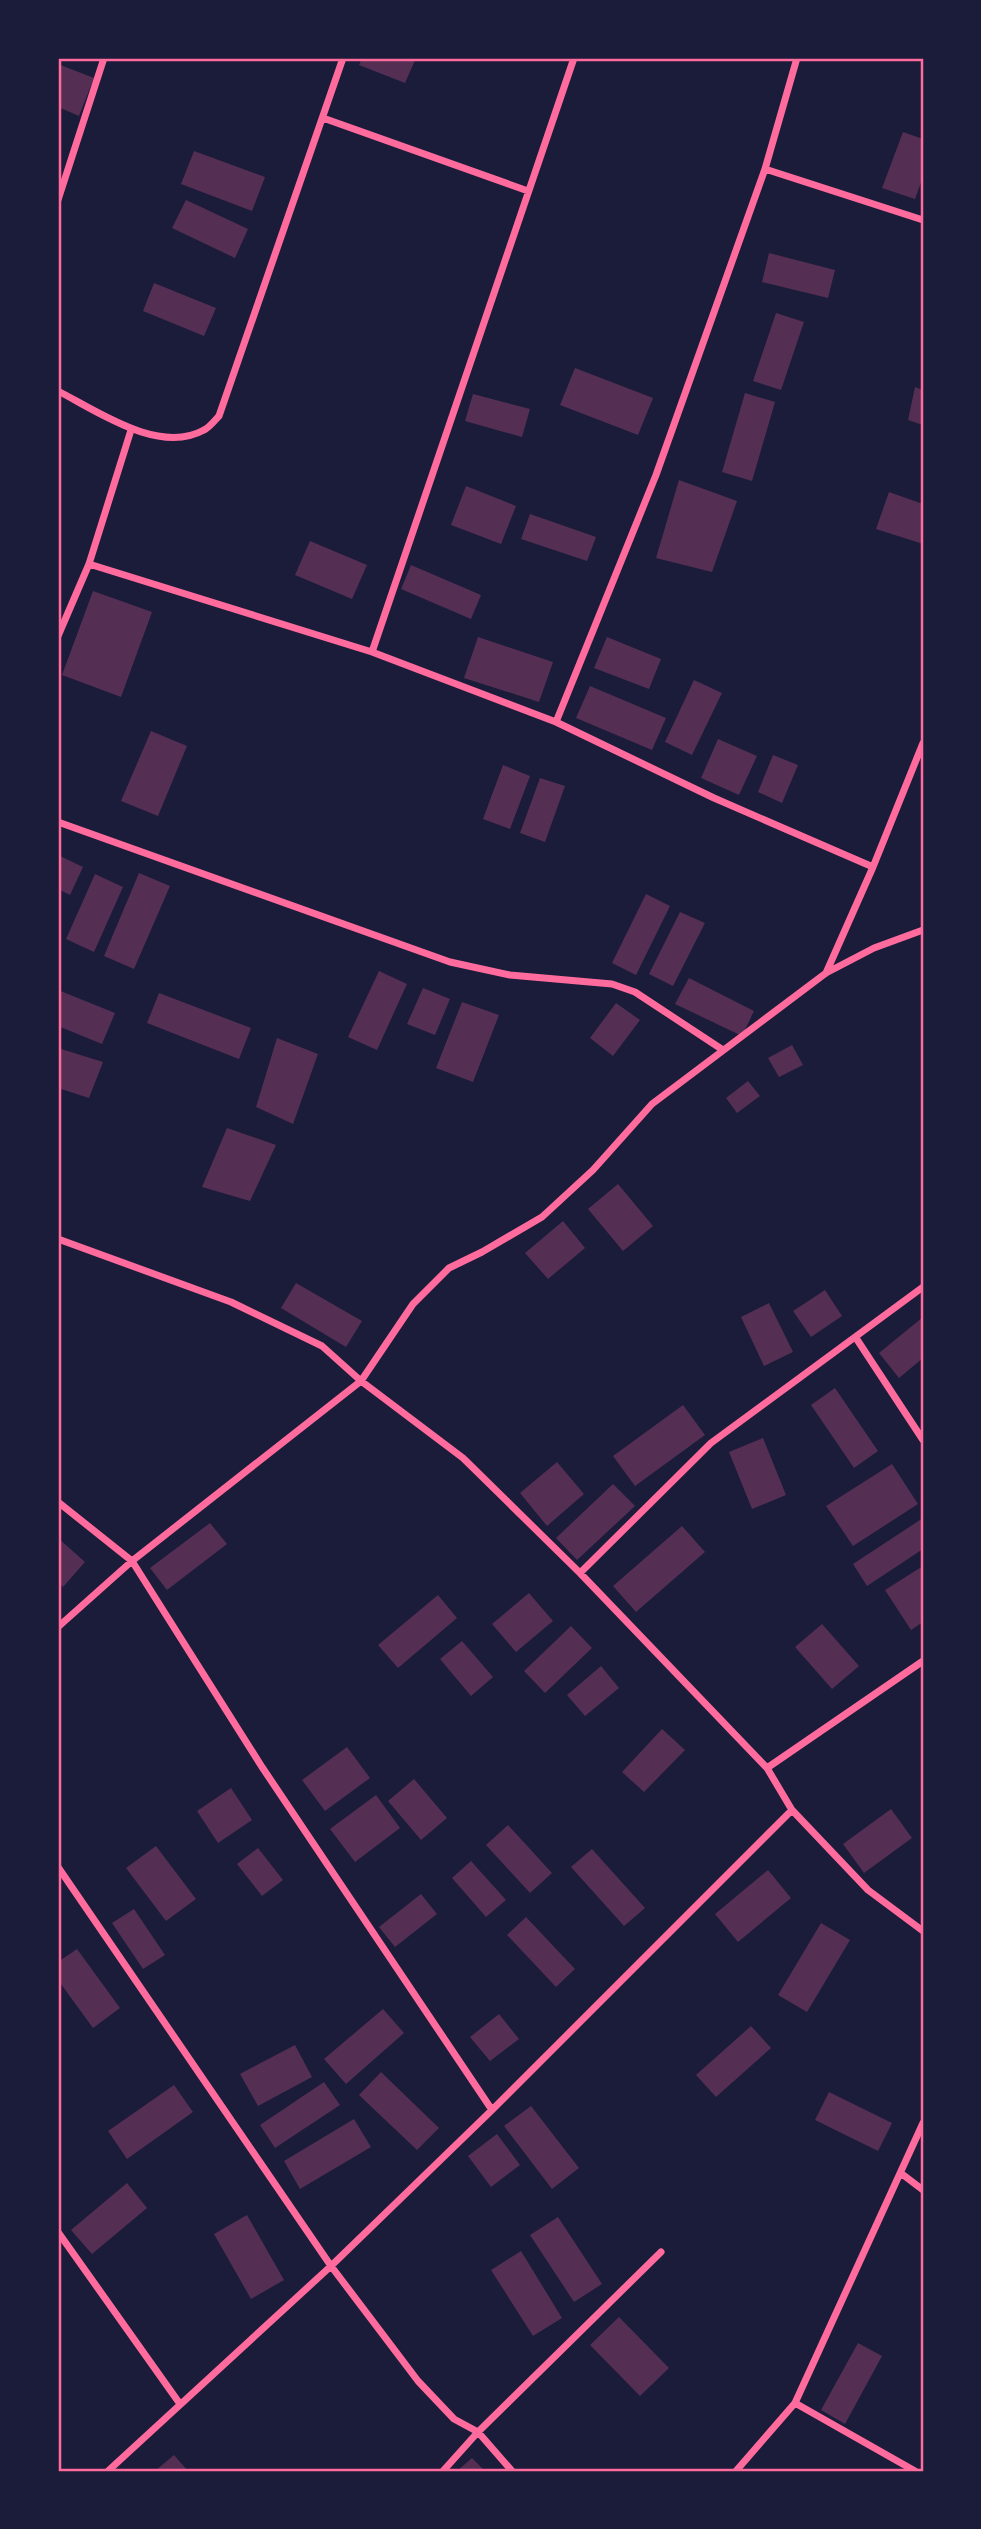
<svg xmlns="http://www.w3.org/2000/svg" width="981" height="2529" font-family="Raleway,sans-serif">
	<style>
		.building { fill: #542f53 }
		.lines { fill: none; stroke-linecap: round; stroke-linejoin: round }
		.minor { stroke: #ff6b9d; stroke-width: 7 }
		.neatline { fill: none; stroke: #ff6b9d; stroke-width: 2.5 }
	</style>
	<rect width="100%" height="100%" fill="#1b1b3a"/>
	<path class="building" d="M362,58H416L405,83L359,65Z
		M58,64L94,78L79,116L58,107Z
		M903,132L923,139V177L915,199L882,188Z
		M194,151L265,177L252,211L181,184Z
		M186,200L248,229L235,258L172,228Z
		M769,253L835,270L828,298L762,282Z
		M154,283L216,308L204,336L143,311Z
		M776,313L804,322L781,390L753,381Z
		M575,368L653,398L638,435L560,405Z
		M915,387L923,390V425L908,420Z
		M745,393L775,402L752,481L722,472Z
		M473,394L530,409L522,437L465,421Z
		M679,480L737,501L712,572L656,558Z
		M466,486L516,506L501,544L451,525Z
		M889,492L923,504V544L876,529Z
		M530,514L596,537L587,561L521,539Z
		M310,541L367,565L352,599L295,575Z
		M411,565L481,595L471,619L401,589Z
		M93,591L152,612L121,697L62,675Z
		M478,637L553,662L539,702L464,678Z
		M607,637L661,659L649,689L594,668Z
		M694,680L722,693L692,755L665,742Z
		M590,686L666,718L652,750L576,718Z
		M151,731L187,746L158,816L121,801Z
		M718,739L757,756L739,795L701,778Z
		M773,755L798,765L782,803L758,792Z
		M503,765L530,776L510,829L483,819Z
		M540,778L565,786L545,842L520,833Z
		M58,855L83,867L70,895L58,889Z
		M139,873L170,886L134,969L104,956Z
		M95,874L123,887L94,952L66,939Z
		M646,894L670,906L636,975L612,963Z
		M680,912L705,923L673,986L649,974Z
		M379,971L407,984L377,1050L348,1037Z
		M689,978L754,1011L742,1036L675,1004Z
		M423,988L450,999L435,1035L407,1024Z
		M58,990L115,1013L102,1044L58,1026Z
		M159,993L251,1028L239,1059L147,1023Z
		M462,1002L499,1015L473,1082L436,1068Z
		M616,1003L640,1020L613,1056L590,1038Z
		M277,1038L318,1054L293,1124L256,1107Z
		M792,1045L803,1065L779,1077L768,1058Z
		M58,1048L103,1062L89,1098L58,1088Z
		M748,1081L760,1096L737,1113L726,1098Z
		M227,1128L276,1145L250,1201L202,1187Z
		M618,1184L653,1226L623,1251L588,1209Z
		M563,1221L585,1248L548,1279L525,1253Z
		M296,1283L362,1321L346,1347L281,1308Z
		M825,1290L842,1316L811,1337L793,1311Z
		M769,1303L793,1352L764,1366L741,1317Z
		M923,1317V1358L899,1378L879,1353Z
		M835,1388L878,1451L854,1468L811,1405Z
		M683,1405L705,1435L635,1486L613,1456Z
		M763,1438L786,1495L752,1509L729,1452Z
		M557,1462L584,1494L547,1526L520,1493Z
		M892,1464L918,1504L853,1546L826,1506Z
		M613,1484L635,1506L577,1560L556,1538Z
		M923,1518V1549L867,1586L853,1564Z
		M210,1523L227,1544L167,1590L150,1568Z
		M682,1526L705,1552L636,1612L613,1586Z
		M58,1538L85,1562L63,1587L58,1582Z
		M923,1566V1622L911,1630L885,1590Z
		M529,1593L553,1621L516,1652L492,1624Z
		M438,1595L457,1618L398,1668L378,1645Z
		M822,1624L859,1666L832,1689L795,1647Z
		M571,1626L592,1648L545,1693L524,1671Z
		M462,1641L493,1677L471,1696L440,1659Z
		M601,1666L619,1688L585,1716L567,1695Z
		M662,1729L685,1750L644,1792L622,1772Z
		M347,1747L370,1778L325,1811L302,1780Z
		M414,1779L447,1818L421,1840L388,1801Z
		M231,1788L252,1820L218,1843L197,1811Z
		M376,1795L400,1828L355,1862L330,1829Z
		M891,1809L912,1838L864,1873L843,1844Z
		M508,1825L552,1873L530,1893L486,1845Z
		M156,1846L196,1899L166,1921L126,1868Z
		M258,1848L283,1880L262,1896L237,1864Z
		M592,1849L645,1908L624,1926L571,1867Z
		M471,1861L506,1900L486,1917L452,1878Z
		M768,1870L791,1898L738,1942L715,1914Z
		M421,1894L437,1914L395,1947L379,1927Z
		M134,1909L165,1955L143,1969L112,1923Z
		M526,1917L575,1969L556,1987L507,1935Z
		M821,1923L850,1940L807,2012L778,1995Z
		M77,1949L120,2008L93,2028L58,1980V1962Z
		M383,2009L404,2033L346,2084L324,2059Z
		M499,2014L519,2039L490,2061L470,2037Z
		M751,2026L771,2048L716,2097L696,2075Z
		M295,2045L312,2077L258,2106L240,2074Z
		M381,2072L439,2128L417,2150L359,2095Z
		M324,2082L340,2105L275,2148L260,2125Z
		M174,2085L193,2112L127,2159L108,2131Z
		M829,2092L892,2123L878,2151L815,2120Z
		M531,2106L579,2168L552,2189L504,2126Z
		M354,2119L371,2147L300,2189L284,2161Z
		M497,2134L520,2165L491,2187L468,2156Z
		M127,2183L147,2208L92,2254L71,2230Z
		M247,2215L284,2280L251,2299L214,2234Z
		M558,2217L602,2284L574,2302L530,2235Z
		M521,2251L562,2318L533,2336L491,2270Z
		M619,2317L669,2368L640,2396L590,2345Z
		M858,2343L882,2356L845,2424L821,2410Z
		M174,2455L188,2471H155Z
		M472,2458L485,2471H457Z"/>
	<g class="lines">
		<path class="minor" d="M323,118L528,191
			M765,169L923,220
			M58,200L104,58
			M58,391C97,411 159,455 204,430C210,427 214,421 219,416L343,58
			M89,564L372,652L556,722L714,798L873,867
			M58,636L89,564L131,430
			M372,652L574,58
			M556,722L656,475L765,169L797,58
			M58,822L450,962L510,975L612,984L635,992L723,1050
			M826,973L873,867L923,743
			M58,1239L231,1302L322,1346L361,1381L463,1458L580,1573L767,1768L792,1810L868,1890L923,1931
			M856,1338L923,1440
			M58,1502L132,1561L262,1767L492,2110
			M580,1573L711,1443L923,1287
			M58,1627L132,1561L361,1381L413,1304L449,1268L482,1252L542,1217L593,1170L652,1104L826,973L874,948L923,930
			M767,1768L923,1661
			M58,1867L331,2266L418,2381L454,2419L478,2432L512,2471
			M902,2174L923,2190
			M58,2232L180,2404
			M795,2403L915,2471
			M108,2471L331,2266L492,2110L792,1810
			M443,2471L478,2432L661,2252
			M736,2471L795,2403L923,2123"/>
	</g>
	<rect width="981" height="2529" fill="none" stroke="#1b1b3a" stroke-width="119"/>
	<rect x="60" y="60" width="862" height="2410" class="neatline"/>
</svg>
